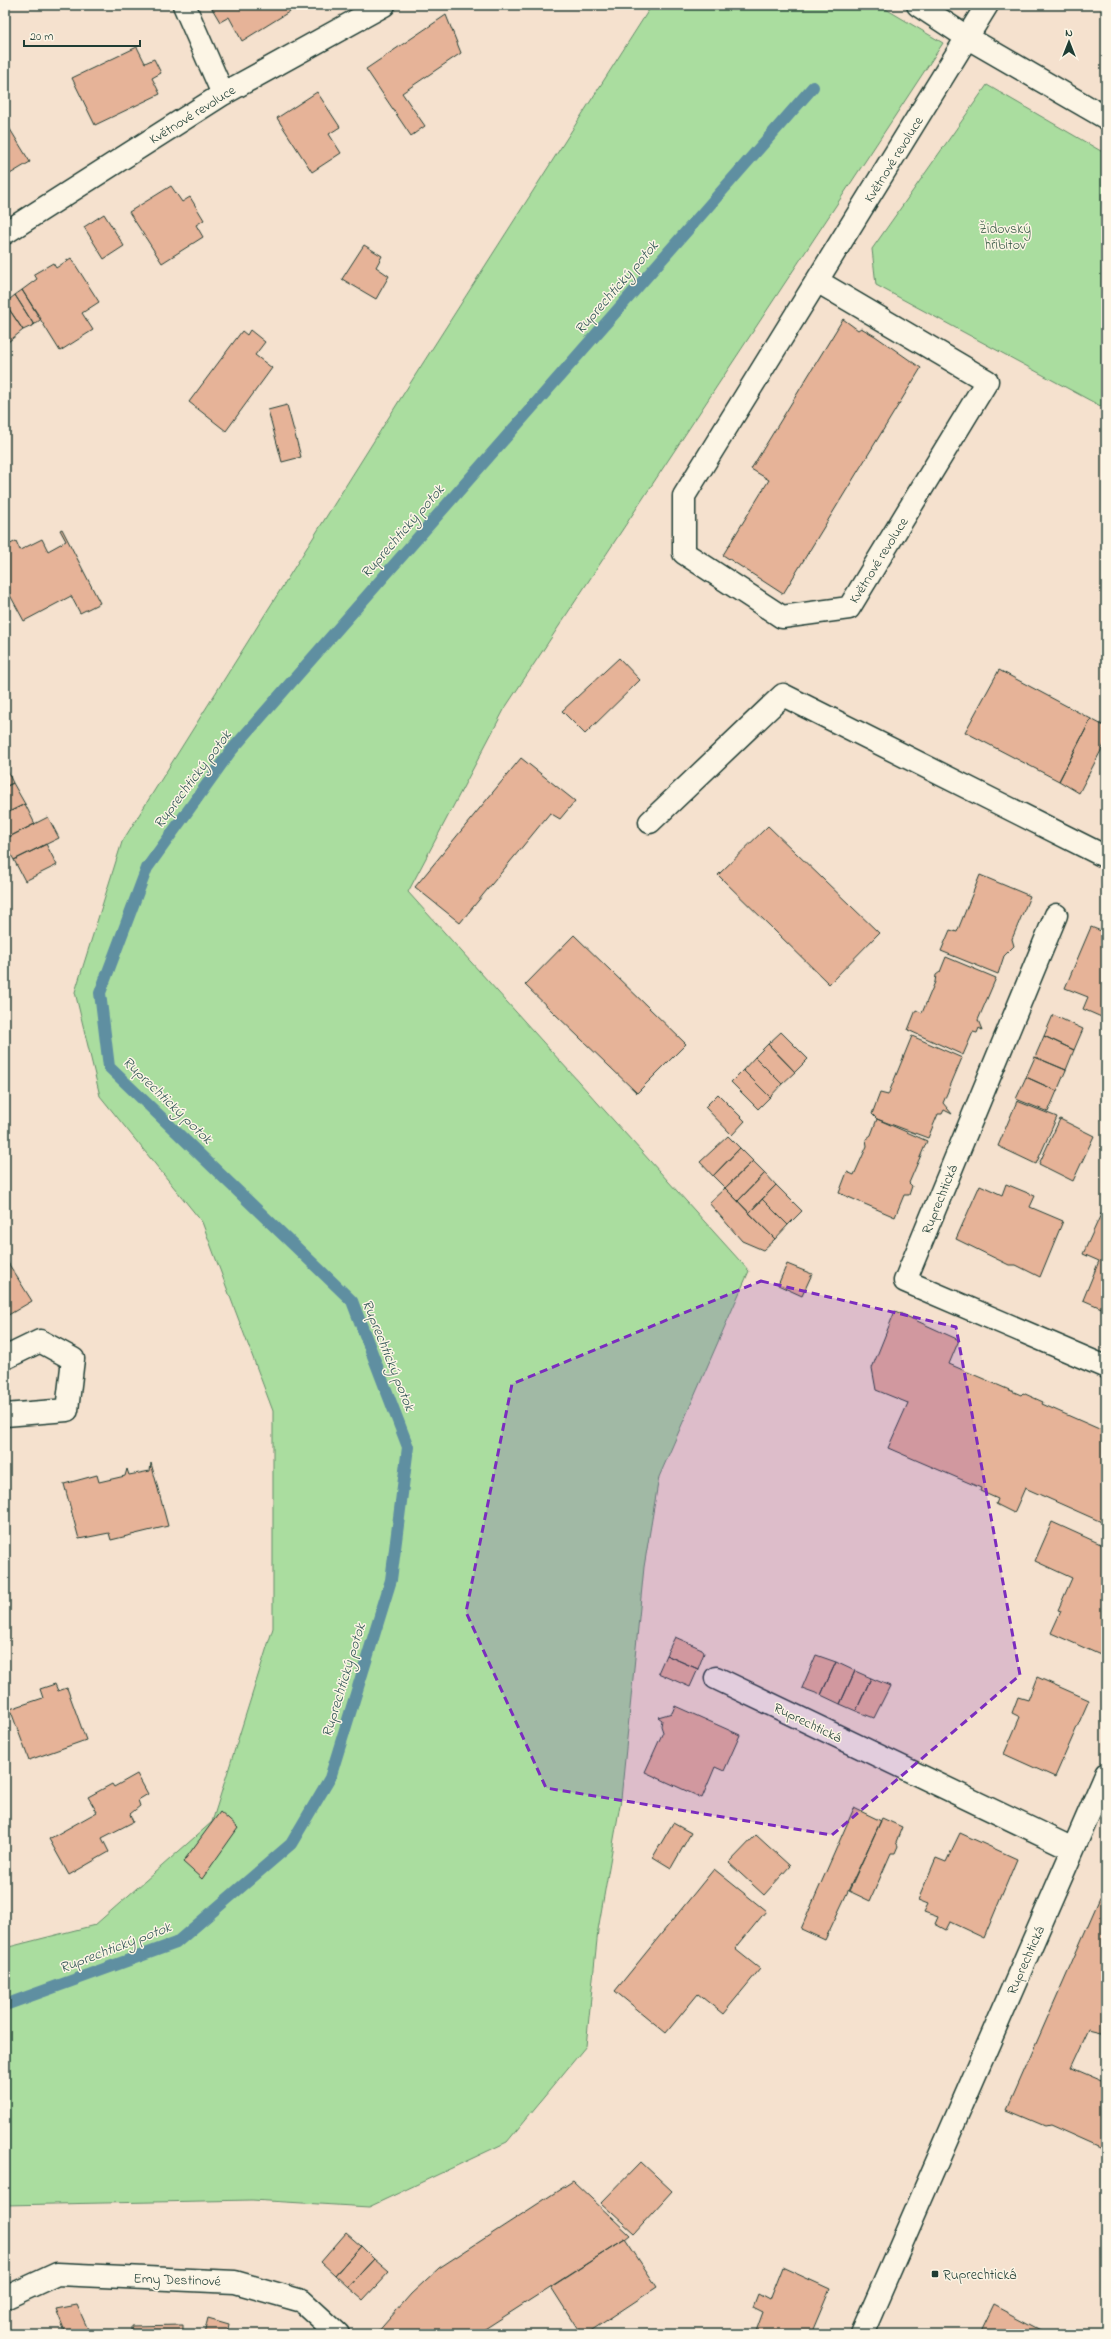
<svg xmlns="http://www.w3.org/2000/svg" width="1111" height="2339" font-family="'Indie Flower',sans-serif">
  <style>
    .green { fill: #aadd9f; stroke: #648d6a }
    .lines { fill: none; stroke-linecap: round; stroke-linejoin: round }
    .stream { stroke: #5f8fa1; stroke-width: 12 }
    .building { fill: #e6b398; stroke: #1f3d34 }
    .lane-casing { stroke: #1f3d34; stroke-width: 25 }
    .street-casing { stroke: #1f3d34; stroke-width: 25 }
    .lane { stroke: #fcf5e5; stroke-width: 22 }
    .street { stroke: #fcf5e5; stroke-width: 22 }
    .marked { fill: #7b2cbf; fill-opacity: 0.2; stroke: #7b2cbf; stroke-width: 3; stroke-dasharray: 8 5; stroke-linejoin: round }
    .poi-dot { fill: #1f3d34; stroke: #fcf5e5; stroke-width: 1.5 }
    .labels { text-anchor: middle; stroke-width: 3; stroke-linejoin: round; paint-order: stroke }
    .street-label { font-size: 14px; fill: #1f3d34; stroke: #fcf5e5 }
    .park-label { font-size: 14px; fill: #3b5d49; stroke: #fcf5e5 }
    .poi-label { font-size: 14px; fill: #1f3d34; stroke: #fcf5e5; text-anchor: start }
    .water-label { font-size: 15px; font-style: italic; fill: #345858; stroke: #fcf5e5 }
  </style>
  <rect width="100%" height="100%" fill="#f5e1ce"/>
  <filter id="ink" filterUnits="userSpaceOnUse"><feTurbulence type="fractalNoise" baseFrequency=".025" numOctaves="2"/><feDisplacementMap in="SourceGraphic" scale="8" xChannelSelector="R" yChannelSelector="G"/><feConvolveMatrix kernelMatrix="1 2 1 2 8 2 1 2 1" color-interpolation-filters="sRGB"/></filter>
  <g filter="url(#ink)">
    <path class="green" d="M 652,5 L 879,5 L 943,43 L 505,708 L 408,892 L 749,1271 L 659,1477 L 644,1567 L 621,1799 L 598,1930 L 586,2046 L 507,2142 L 369,2207 L 252,2200 L 5,2205 L 5,1948 L 95,1925 L 212,1822 L 273,1628 L 273,1411 L 202,1222 L 100,1096 L 75,992 L 122,842 L 416,374 Z
      M 987,85 L 1106,154 L 1106,409 L 876,285 L 872,249 Z"/>
    <g class="lines">
      <path class="stream" d="M 5,2005 L 176,1943 L 291,1844 L 330,1778 L 391,1580 L 408,1447 L 352,1301 L 109,1067 L 100,993 L 147,868 L 230,752 L 813,87"/>
    </g>
    <path class="building" d="M 210,5 L 288,5 L 292,10 L 242,41 L 229,17 L 220,22 Z
      M 446,15 L 461,53 L 402,93 L 425,126 L 411,136 L 366,69 Z
      M 137,47 L 145,63 L 154,59 L 161,73 L 152,78 L 160,94 L 95,125 L 72,78 Z
      M 317,92 L 340,127 L 329,134 L 341,153 L 312,172 L 277,118 Z
      M 5,121 L 30,162 L 5,177 Z
      M 171,186 L 182,202 L 190,197 L 204,220 L 196,225 L 203,237 L 162,263 L 129,212 Z
      M 104,214 L 124,246 L 104,259 L 84,227 Z
      M 364,245 L 382,256 L 376,267 L 389,276 L 376,299 L 342,279 Z
      M 71,258 L 99,302 L 82,313 L 93,330 L 60,351 L 22,290 L 37,279 L 34,274 L 53,263 L 56,268 Z
      M 22,290 L 41,319 L 34,325 L 15,295 Z
      M 15,295 L 34,325 L 23,330 L 5,303 Z
      M 5,303 L 23,330 L 8,342 L 5,337 Z
      M 843,319 L 858,330 L 861,328 L 875,336 L 921,368 L 783,594 L 723,555 L 769,480 L 751,469 Z
      M 250,330 L 265,342 L 255,355 L 272,368 L 226,431 L 189,402 L 242,331 L 247,335 Z
      M 287,405 L 301,457 L 282,462 L 268,410 Z
      M 62,529 L 100,603 L 80,613 L 71,596 L 24,621 L 5,586 L 5,547 L 16,541 L 20,550 L 42,539 L 48,551 L 66,541 L 60,530 Z
      M 619,658 L 640,680 L 585,734 L 562,711 Z
      M 999,670 L 1091,719 L 1059,781 L 965,732 Z
      M 1091,719 L 1106,727 L 1106,741 L 1079,793 L 1059,781 Z
      M 521,758 L 575,801 L 560,819 L 550,813 L 460,923 L 415,887 Z
      M 5,766 L 13,783 L 5,787 Z
      M 13,783 L 25,804 L 5,814 L 5,787 Z
      M 25,804 L 35,824 L 5,839 L 5,814 Z
      M 48,817 L 59,838 L 14,860 L 5,844 L 5,839 Z
      M 768,826 L 879,933 L 829,984 L 718,875 Z
      M 46,844 L 57,865 L 25,881 L 14,860 Z
      M 980,875 L 1030,896 L 1012,939 L 1014,946 L 1004,956 L 998,974 L 941,951 L 950,930 L 957,932 Z
      M 1091,927 L 1106,933 L 1106,1019 L 1083,1009 L 1088,997 L 1065,988 Z
      M 574,935 L 686,1044 L 637,1093 L 525,985 Z
      M 946,957 L 996,978 L 978,1020 L 982,1030 L 979,1028 L 977,1033 L 973,1032 L 963,1055 L 908,1030 L 916,1010 L 922,1013 L 935,982 L 936,975 L 940,972 Z
      M 1053,1015 L 1083,1029 L 1074,1050 L 1044,1036 Z
      M 781,1032 L 808,1059 L 795,1072 L 768,1044 Z
      M 912,1036 L 962,1058 L 943,1103 L 952,1114 L 944,1110 L 942,1114 L 938,1114 L 928,1138 L 877,1119 L 872,1114 L 880,1093 L 888,1095 Z
      M 1044,1036 L 1074,1050 L 1066,1070 L 1035,1057 Z
      M 768,1044 L 795,1072 L 782,1084 L 755,1057 Z
      M 755,1057 L 782,1084 L 770,1097 L 743,1070 Z
      M 1035,1057 L 1066,1070 L 1057,1091 L 1026,1077 Z
      M 743,1070 L 770,1097 L 758,1109 L 731,1082 Z
      M 1026,1077 L 1057,1091 L 1048,1112 L 1016,1099 Z
      M 718,1094 L 745,1121 L 732,1135 L 705,1107 Z
      M 1017,1101 L 1057,1117 L 1036,1164 L 998,1146 Z
      M 877,1119 L 927,1141 L 909,1183 L 912,1186 L 909,1195 L 904,1195 L 895,1217 L 839,1193 L 847,1172 L 854,1175 L 867,1146 L 866,1139 L 871,1135 Z
      M 1060,1119 L 1094,1136 L 1073,1181 L 1039,1164 Z
      M 728,1136 L 740,1148 L 713,1176 L 700,1162 Z
      M 740,1148 L 753,1161 L 725,1188 L 713,1176 Z
      M 753,1161 L 765,1173 L 738,1201 L 725,1188 Z
      M 765,1173 L 776,1185 L 749,1213 L 738,1201 Z
      M 1006,1184 L 1035,1196 L 1030,1207 L 1063,1221 L 1040,1277 L 1016,1265 L 1009,1265 L 956,1239 L 980,1185 L 1002,1195 Z
      M 776,1185 L 802,1211 L 788,1225 L 762,1199 Z
      M 725,1188 L 775,1239 L 763,1250 L 742,1241 L 709,1203 Z
      M 762,1199 L 788,1225 L 775,1239 L 749,1213 Z
      M 1102,1212 L 1106,1214 L 1106,1310 L 1083,1300 L 1099,1261 L 1083,1254 Z
      M 5,1258 L 32,1301 L 5,1317 Z
      M 787,1264 L 812,1274 L 802,1296 L 778,1285 Z
      M 895,1311 L 959,1340 L 949,1364 L 1021,1395 L 1023,1393 L 1043,1402 L 1042,1404 L 1106,1432 L 1106,1524 L 1025,1488 L 1014,1513 L 996,1504 L 998,1499 L 980,1491 L 981,1488 L 888,1448 L 908,1403 L 876,1390 L 872,1368 Z
      M 151,1463 L 168,1526 L 111,1540 L 109,1533 L 79,1539 L 64,1484 L 97,1475 L 99,1482 L 125,1476 L 127,1469 L 129,1475 L 150,1471 Z
      M 1052,1522 L 1105,1546 L 1106,1544 L 1105,1657 L 1051,1633 L 1061,1611 L 1058,1610 L 1072,1578 L 1035,1561 Z
      M 675,1637 L 702,1649 L 704,1653 L 698,1669 L 666,1655 Z
      M 666,1655 L 698,1669 L 690,1687 L 658,1673 Z
      M 816,1655 L 836,1662 L 821,1695 L 802,1688 Z
      M 836,1662 L 855,1671 L 840,1704 L 821,1695 Z
      M 855,1671 L 871,1678 L 856,1711 L 840,1704 Z
      M 1037,1677 L 1089,1700 L 1055,1777 L 1004,1754 L 1020,1717 L 1012,1713 L 1018,1697 L 1028,1700 Z
      M 871,1678 L 890,1686 L 874,1718 L 856,1711 Z
      M 55,1684 L 58,1691 L 67,1688 L 86,1740 L 29,1760 L 10,1709 L 43,1698 L 40,1689 Z
      M 675,1706 L 740,1735 L 724,1771 L 715,1767 L 702,1798 L 645,1772 L 663,1732 L 661,1726 L 662,1720 L 658,1717 L 672,1713 Z
      M 137,1774 L 148,1794 L 138,1800 L 140,1806 L 130,1814 L 133,1822 L 102,1838 L 109,1852 L 69,1875 L 49,1839 L 97,1812 L 88,1797 L 112,1784 L 114,1787 Z
      M 854,1808 L 881,1821 L 825,1940 L 801,1929 Z
      M 220,1812 L 238,1828 L 202,1879 L 183,1862 Z
      M 882,1818 L 902,1827 L 896,1842 L 898,1846 L 895,1853 L 891,1853 L 870,1901 L 849,1891 Z
      M 673,1823 L 691,1833 L 671,1868 L 653,1857 Z
      M 960,1833 L 1017,1859 L 984,1938 L 950,1922 L 946,1930 L 935,1924 L 938,1917 L 924,1912 L 928,1904 L 918,1900 L 936,1858 L 946,1862 Z
      M 756,1835 L 790,1866 L 764,1895 L 729,1863 Z
      M 714,1869 L 766,1911 L 735,1949 L 760,1969 L 723,2014 L 698,1994 L 666,2033 L 615,1991 Z
      M 1106,1884 L 1106,2033 L 1089,2029 L 1071,2068 L 1106,2083 L 1106,2150 L 1050,2125 L 1045,2126 L 1007,2110 Z
      M 641,2162 L 672,2191 L 634,2233 L 601,2203 Z
      M 573,2181 L 630,2235 L 625,2239 L 477,2334 L 376,2334 L 411,2294 L 439,2268 Z
      M 346,2233 L 361,2246 L 335,2275 L 321,2262 Z
      M 625,2239 L 657,2287 L 586,2334 L 581,2334 L 551,2287 Z
      M 361,2246 L 374,2259 L 348,2287 L 335,2275 Z
      M 374,2259 L 389,2272 L 363,2300 L 348,2287 Z
      M 782,2267 L 830,2289 L 811,2334 L 755,2334 L 763,2312 L 753,2307 L 758,2294 L 769,2300 Z
      M 77,2305 L 90,2334 L 66,2334 L 56,2309 Z
      M 993,2305 L 1048,2334 L 979,2334 Z
      M 208,2318 L 229,2324 L 227,2334 L 204,2334 Z
      M 183,2325 L 183,2334 L 131,2334 L 131,2326 Z"/>
    <g class="lines">
      <g class="lane-casing">
        <path id="lane" d="M 650,822 L 783,695 L 1106,857"/>
      </g>
      <g class="street-casing">
        <path id="street" d="M 184,5 L 223,94
          M 918,5 L 968,38 L 1106,118
          M 5,233 L 223,94 L 384,5
          M 817,281 L 987,381 L 849,608 L 782,617 L 684,553 L 684,496 L 987,5
          M 1056,915 L 905,1281 L 1106,1367
          M 5,1358 L 40,1341 L 73,1359 L 67,1410 L 5,1415
          M 716,1678 L 1073,1849
          M 5,2298 L 57,2274 L 235,2282 L 302,2301 L 338,2334
          M 862,2334 L 1106,1774"/>
      </g>
      <use href="#lane" class="lane"/>
      <use href="#street" class="street"/>
    </g>
  </g>
  <path class="marked" d="M 761,1281 L 956,1327 L 1020,1675 L 832,1835 L 546,1788 L 466,1612 L 512,1384 Z"/>
  <rect class="poi-dot" x="931" y="2270" width="8" height="8" rx="2"/>
  <g class="labels">
    <g class="street-label">
      <text transform="translate(192 114) rotate(-32)" y="5">Květnové revoluce</text>
      <text transform="translate(893 159) rotate(-58)" y="5">Květnové revoluce</text>
      <text transform="translate(878 560) rotate(-58)" y="5">Květnové revoluce</text>
      <text transform="translate(939 1199) rotate(-68)" y="5">Ruprechtická</text>
      <text transform="translate(808 1722) rotate(26)" y="5">Ruprechtická</text>
      <text transform="translate(1025 1960) rotate(-66)" y="5">Ruprechtická</text>
      <text transform="translate(177 2279) rotate(2)" y="5">Emy Destinové</text>
    </g>
    <g class="park-label">
      <text x="1005" y="233">Židovský<tspan x="1005" dy="16">hřibitov</tspan></text>
    </g>
    <g class="poi-label">
      <text x="943" y="2279">Ruprechtická</text>
    </g>
    <g class="water-label">
      <text transform="translate(616 287) rotate(-49)" y="5">Ruprechtický potok</text>
      <text transform="translate(402 531) rotate(-49)" y="5">Ruprechtický potok</text>
      <text transform="translate(192 779) rotate(-53)" y="5">Ruprechtický potok</text>
      <text transform="translate(168 1100) rotate(44)" y="5">Ruprechtický potok</text>
      <text transform="translate(389 1355) rotate(68)" y="5">Ruprechtický potok</text>
      <text transform="translate(343 1680) rotate(-73)" y="5">Ruprechtický potok</text>
      <text transform="translate(115 1947) rotate(-21)" y="5">Ruprechtický potok</text>
    </g>
  </g>
  <rect width="1111" height="2339" fill="none" stroke="#fcf5e5" stroke-width="20"/>
  <rect x="10" y="10" width="1091" height="2319" fill="none" stroke="#1f3d34" stroke-width="1.5" filter="url(#ink)"/>
  <g transform="translate(1069 42)" stroke="#fcf5e5" stroke-width="3" paint-order="stroke">
  <path d="M0-3L7 15L0 10L-7 15Z" fill="#1f3d34"/>
  <text y="-6" font-size="11" font-weight="bold" text-anchor="middle" fill="#1f3d34">N</text>
  </g>
  <path d="M24 40v6h116v-6" fill="none" stroke="#1f3d34" stroke-width="2"/>
  <text x="30" y="40" font-size="12" fill="#1f3d34" stroke="#fcf5e5" stroke-width="3" paint-order="stroke">20 m</text>
</svg>
